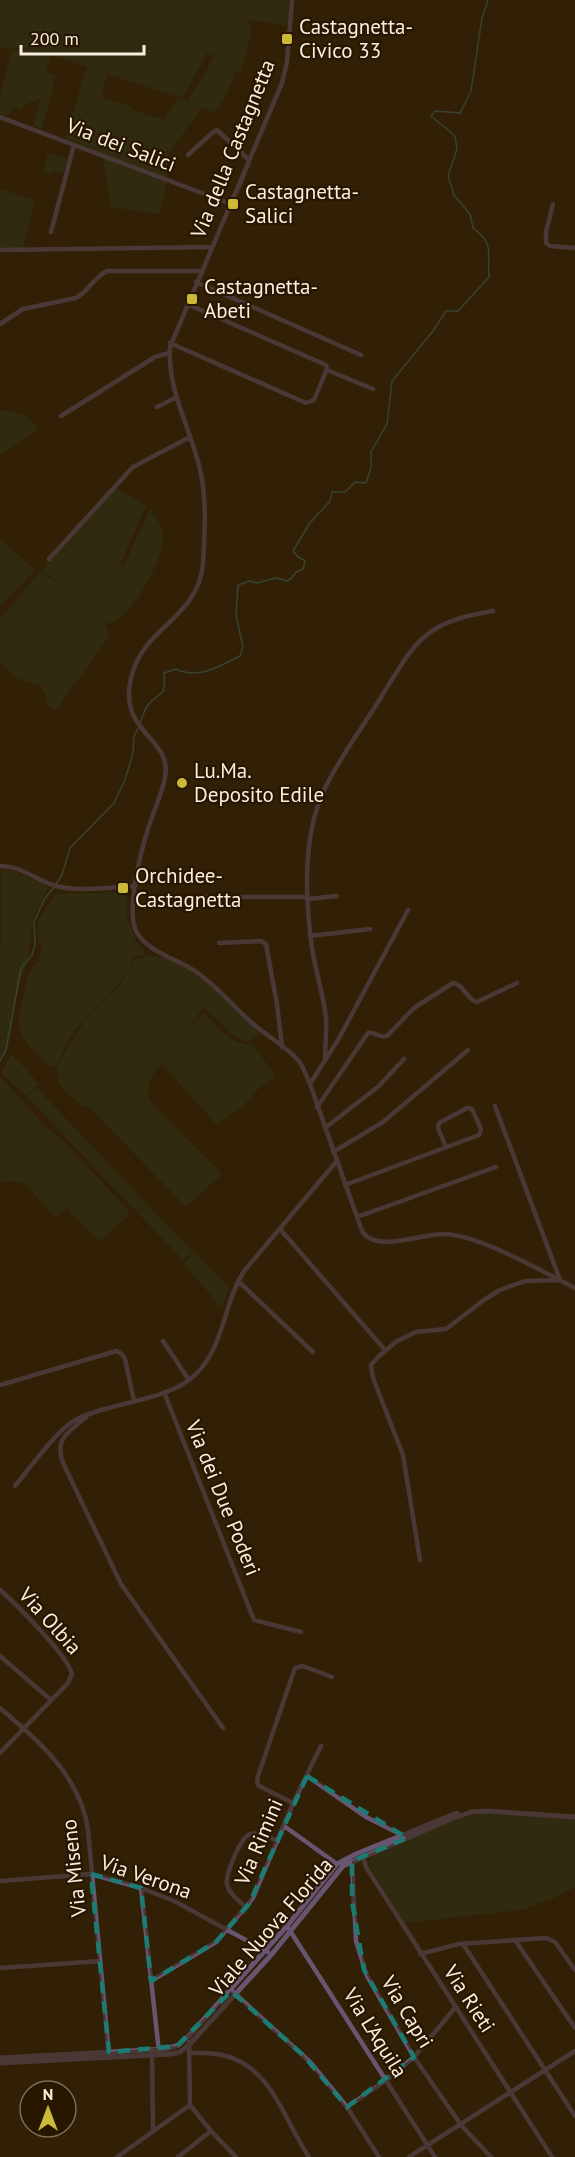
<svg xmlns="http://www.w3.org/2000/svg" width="575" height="2157" font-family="'PT Sans',sans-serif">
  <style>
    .green { fill: #2f361d; fill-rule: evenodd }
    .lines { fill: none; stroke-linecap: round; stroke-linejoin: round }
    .stream { stroke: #3f6b6b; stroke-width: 1.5 }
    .minor { stroke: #685571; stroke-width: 4.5 }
    .tertiary { stroke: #685571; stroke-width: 5 }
    .marked { fill: none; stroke: #1b7c74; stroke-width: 4.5; stroke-dasharray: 12 8; stroke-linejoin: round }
    .poi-dot { fill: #cdb938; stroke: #271600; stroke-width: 2 }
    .labels { text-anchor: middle; stroke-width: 4.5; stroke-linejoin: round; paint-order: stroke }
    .poi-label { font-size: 21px; fill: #faeedf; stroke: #271600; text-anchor: start }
    .street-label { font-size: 21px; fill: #faeedf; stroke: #271600 }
  </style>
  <rect width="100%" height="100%" fill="#312006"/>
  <path class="green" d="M 0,0 L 289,0 L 287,26 L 239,18 L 248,20 L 252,31 L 241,72 L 236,71 L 224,100 L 213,113 L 202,107 L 168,155 L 167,183 L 159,214 L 111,207 L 102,153 L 65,138 L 87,67 L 51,55 L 46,72 L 56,76 L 42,129 L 33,126 L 41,98 L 24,105 L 21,109 L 15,107 L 7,116 L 0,114 L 0,95 L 12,50 L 34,49 L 26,48 L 0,48 ZM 228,22 L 212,61 L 188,101 L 177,98 L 164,120 L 132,110 L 130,106 L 101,97 L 107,74 L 171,95 L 179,97 L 184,95 L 207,53 L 213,57 Z
    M 48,153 L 68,159 L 63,174 L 52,171 L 51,175 L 43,173 Z
    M 0,189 L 35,200 L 23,249 L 0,249 Z
    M 0,410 C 13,411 35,416 37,431 L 0,455 Z
    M 116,488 L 146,506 L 120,564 L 124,566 L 150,509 C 156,518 164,527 163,539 C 163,560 130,621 109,624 C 84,610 67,582 40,572 Z
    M 0,539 L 35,570 L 0,607 Z
    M 40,574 C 53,576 96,613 105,624 C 108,629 109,632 108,638 L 56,710 L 49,707 L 44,691 L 40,686 L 16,678 L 0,662 L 0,619 L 35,577 Z
    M 1,869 L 14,871 L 47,886 L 48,888 L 33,919 L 27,964 L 20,981 L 13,1012 L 11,1035 L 5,1054 L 0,1061 Z
    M 126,892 L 127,918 L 136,941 L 147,955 L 133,957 C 126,985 92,1008 75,1031 C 66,1042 62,1056 54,1068 C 46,1065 42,1059 36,1053 C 7,1024 23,1009 28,974 L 33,966 L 39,962 L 42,945 L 37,935 L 39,919 L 55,894 Z
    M 147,956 C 153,957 160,956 165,958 C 197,966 236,1011 261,1033 L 260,1035 L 256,1036 L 248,1042 L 235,1037 L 205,1008 L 199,1013 L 195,1021 L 188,1020 L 193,1023 L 198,1020 L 204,1012 C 216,1027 233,1047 253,1044 L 275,1076 L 260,1087 L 245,1104 L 217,1125 L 162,1064 C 152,1073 145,1087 149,1100 L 222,1174 L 186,1207 L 88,1106 L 89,1104 L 84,1107 L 64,1090 L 59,1083 L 57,1070 L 59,1062 L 85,1020 L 121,984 L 134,960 Z
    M 12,1054 L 39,1084 L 26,1096 L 1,1072 Z
    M 0,1076 L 46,1127 L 63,1141 L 127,1209 L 129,1212 L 127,1217 L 99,1241 L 67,1209 L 55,1217 L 24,1183 L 5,1181 L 0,1184 Z
    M 37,1088 L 147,1204 L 137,1212 L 27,1097 Z
    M 147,1204 L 193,1251 L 183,1260 L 138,1213 Z
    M 195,1252 L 229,1288 L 222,1308 L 183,1263 Z
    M 482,1813 L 575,1819 L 575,1887 L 556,1897 L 528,1907 L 528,1909 L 405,1923 L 369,1866 L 371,1856 L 462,1817 Z"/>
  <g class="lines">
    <path class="stream" d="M 249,168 L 250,166
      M 238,192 L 246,173
      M 230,211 L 235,200
      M 140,724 C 142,718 144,710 148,705 C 161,690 166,698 164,673 L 176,669 C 198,680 220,666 240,656 L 243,647 L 236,615 L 238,585 L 250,581 L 257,583 L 276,578 L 287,581 L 292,578 L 296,572 L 303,569 L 305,561 L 297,556 L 293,551 L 309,524 L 330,501 L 332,492 L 345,492 L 355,482 L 366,483 L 371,468 L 371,452 L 387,424 L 392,381 L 433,331 L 446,311 L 458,311 L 489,277 C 487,253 495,244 473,228 L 470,214 L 454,195 L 448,176 L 457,149 L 455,136 L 431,116 L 435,111 L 460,113 L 471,91 L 482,18 L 488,0
      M 56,884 L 62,875 L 70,848 L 114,803 L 125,780 L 133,753 L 134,736 L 138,728
      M 0,1061 L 6,1050 L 21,968 L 32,955 L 35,944 L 34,922 L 44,900 L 53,888"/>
    <path class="minor" d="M 292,0 L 287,62 L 282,83 L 170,347 C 167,388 189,426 199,465 C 207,496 205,532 203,564 C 198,617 147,626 133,671 C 113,734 173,735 165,777 C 162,795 153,812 148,829 C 141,851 126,910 136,931 C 147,952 177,959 195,971 C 217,986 233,1006 252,1023 C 267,1036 285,1046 298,1060 C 304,1067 306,1076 310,1084 L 362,1231 C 376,1254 422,1233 444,1234 C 480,1235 541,1271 575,1288
      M 0,117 L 231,204
      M 188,155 L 212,133 L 217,130 L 249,160
      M 553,204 L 546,232 L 546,243 L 550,246 L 575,248
      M 51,232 L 74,145
      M 0,250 L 211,247
      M 196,282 L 361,355
      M 0,324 L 23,309 L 76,298 C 89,291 94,277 107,271 L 201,271
      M 170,343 L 306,403 L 314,400 L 327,369 L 326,365 L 187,304
      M 327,370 L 373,389
      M 157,407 L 177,397
      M 61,416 L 155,357 L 169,353
      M 49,559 L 133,467 L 190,437
      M 0,866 C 20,865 37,881 56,886 C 79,892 112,887 135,886
      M 200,897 L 308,897
      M 308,899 L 337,896
      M 310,936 L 370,929
      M 219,943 L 261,941 L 266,944 L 277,1004 L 282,1047
      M 325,1059 C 325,1045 327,1031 326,1018 C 323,992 314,967 311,941 C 305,892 303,834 325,788 C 340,757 362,728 380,699 C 415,642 423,622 493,611
      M 310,1084 L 338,1040 L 408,910
      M 317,1107 L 368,1033 C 376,1031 379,1039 387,1036 L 414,1008 L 453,983 C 464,984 466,999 477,1002 L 517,983
      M 325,1128 L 379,1086 L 404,1059
      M 333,1152 L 383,1122 L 468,1050
      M 345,1185 L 479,1135 L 481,1129 L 472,1109 L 467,1108 L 439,1123 L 438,1128 L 446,1147
      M 357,1217 L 496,1167
      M 280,1229 L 385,1350
      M 238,1281 L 313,1352
      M 163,1341 L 189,1380
      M 0,1385 L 116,1351 L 122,1354 L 125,1359 L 134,1401
      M 164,1392 L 254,1620 L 301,1632
      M 86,1417 C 69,1432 54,1438 63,1463 L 121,1584 L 223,1728
      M 15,1486 C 30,1468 58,1428 77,1419 C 113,1401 168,1402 196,1374 C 225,1345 223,1304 244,1271 L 336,1162
      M 420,1560 L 403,1455 L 373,1378 L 371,1365 L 379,1356 L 397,1341 L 416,1332 L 446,1329 L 484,1300 L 500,1290 L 525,1281 L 560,1280 L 495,1106
      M 0,1590 C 16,1604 68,1656 72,1674 L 68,1683 L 0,1753
      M 0,1656 L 51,1700
      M 0,1708 C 38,1740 81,1777 88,1830 L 109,2056
      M 307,1776 L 366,1817 L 404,1836
      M 293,1803 L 259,1786 L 257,1782 L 258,1776 L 295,1668 L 303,1666 L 332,1677
      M 284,1826 L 337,1864
      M 363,1857 L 366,1867 L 552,2157
      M 352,1862 L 356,1941 L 367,1976 L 414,2057 L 461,2125 L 491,2157
      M 0,1881 L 91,1874 L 141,1888 L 174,1901 L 268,1952
      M 141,1888 L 159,2052
      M 246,1907 C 239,1901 230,1895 227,1885 C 225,1875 240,1838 250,1834 C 259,1832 270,1838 278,1841
      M 287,1926 L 435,2157
      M 515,1940 L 575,2028
      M 463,1944 L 575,2116
      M 420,1954 L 459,1944 L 546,1938 L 555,1942 L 575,1970
      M 0,1968 L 100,1961
      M 151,1981 L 216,1942 L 253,1898 L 293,1803 L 321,1746
      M 231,1990 L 311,2063 L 347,2107 L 379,2157
      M 189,2042 L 190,2105 L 211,2131 L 236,2157
      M 152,2053 L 153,2131
      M 190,2053 C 202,2053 215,2052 226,2056 C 272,2068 285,2122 309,2157
      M 347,2107 L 385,2081 L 414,2057 L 455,2008
      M 117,2157 L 190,2105
      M 178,2157 L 211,2131
      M 409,2157 L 575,2051"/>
    <path class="tertiary" d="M 0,2058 L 166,2049 L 179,2045 L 189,2036 L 287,1926 L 337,1864 L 356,1854 L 457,1813
      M 0,2063 L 171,2054 L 180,2052 L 189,2045 L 272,1954 L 343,1866 L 451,1819 L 471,1812 L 486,1811 L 575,1817"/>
  </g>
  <path d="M0 0H575V2157H0ZM 307,1776 L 407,1838 L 352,1861 L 352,1901 L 364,1970 L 414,2057 L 347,2107 L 303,2055 L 231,1991 L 177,2046 L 109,2052 L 91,1874 L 141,1888 L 151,1981 L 216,1942 L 249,1904 Z" fill="#312006" fill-opacity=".55" fill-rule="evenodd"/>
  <path class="marked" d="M 307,1776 L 407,1838 L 352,1861 L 352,1901 L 364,1970 L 414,2057 L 347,2107 L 303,2055 L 231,1991 L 177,2046 L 109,2052 L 91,1874 L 141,1888 L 151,1981 L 216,1942 L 249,1904 Z"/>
  <g class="poi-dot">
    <rect x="281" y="33" width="12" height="12" rx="3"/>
    <rect x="227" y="198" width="12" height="12" rx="3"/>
    <rect x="186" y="293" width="12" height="12" rx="3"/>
    <circle cx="182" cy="783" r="6"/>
    <rect x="117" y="882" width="12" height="12" rx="3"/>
  </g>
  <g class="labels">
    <g class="poi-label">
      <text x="299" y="34">Castagnetta-<tspan x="299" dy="24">Civico 33</tspan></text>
      <text x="245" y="199">Castagnetta-<tspan x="245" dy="24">Salici</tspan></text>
      <text x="204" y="294">Castagnetta-<tspan x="204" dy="24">Abeti</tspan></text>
      <text x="194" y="778">Lu.Ma.<tspan x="194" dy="24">Deposito Edile</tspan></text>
      <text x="135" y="883">Orchidee-<tspan x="135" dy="24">Castagnetta</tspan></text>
    </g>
    <g class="street-label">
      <text transform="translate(121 145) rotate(21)" y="7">Via dei Salici</text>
      <text transform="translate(233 149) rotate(-68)" y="7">Via della Castagnetta</text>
      <text transform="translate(223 1498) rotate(68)" y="7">Via dei Due Poderi</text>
      <text transform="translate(50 1621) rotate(48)" y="7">Via Olbia</text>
      <text transform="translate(259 1842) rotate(-67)" y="7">Via Rimini</text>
      <text transform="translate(74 1868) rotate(-96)" y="7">Via Miseno</text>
      <text transform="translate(146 1877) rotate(19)" y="7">Via Verona</text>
      <text transform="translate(271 1927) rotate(-49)" y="7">Viale Nuova Florida</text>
      <text transform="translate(469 1999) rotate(57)" y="7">Via Rieti</text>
      <text transform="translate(407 2012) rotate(59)" y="7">Via Capri</text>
      <text transform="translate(375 2033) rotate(58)" y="7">Via L'Aquila</text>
    </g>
  </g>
  <g transform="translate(48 2109)"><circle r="28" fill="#271600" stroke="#7b6c59" stroke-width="1.5"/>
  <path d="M0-4.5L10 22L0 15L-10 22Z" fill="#cdb938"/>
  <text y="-9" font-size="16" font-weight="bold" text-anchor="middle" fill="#faeedf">N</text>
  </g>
  <path d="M21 45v9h123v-9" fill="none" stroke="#faeedf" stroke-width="3"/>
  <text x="30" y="45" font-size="18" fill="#faeedf" stroke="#271600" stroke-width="4.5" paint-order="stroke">200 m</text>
</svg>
